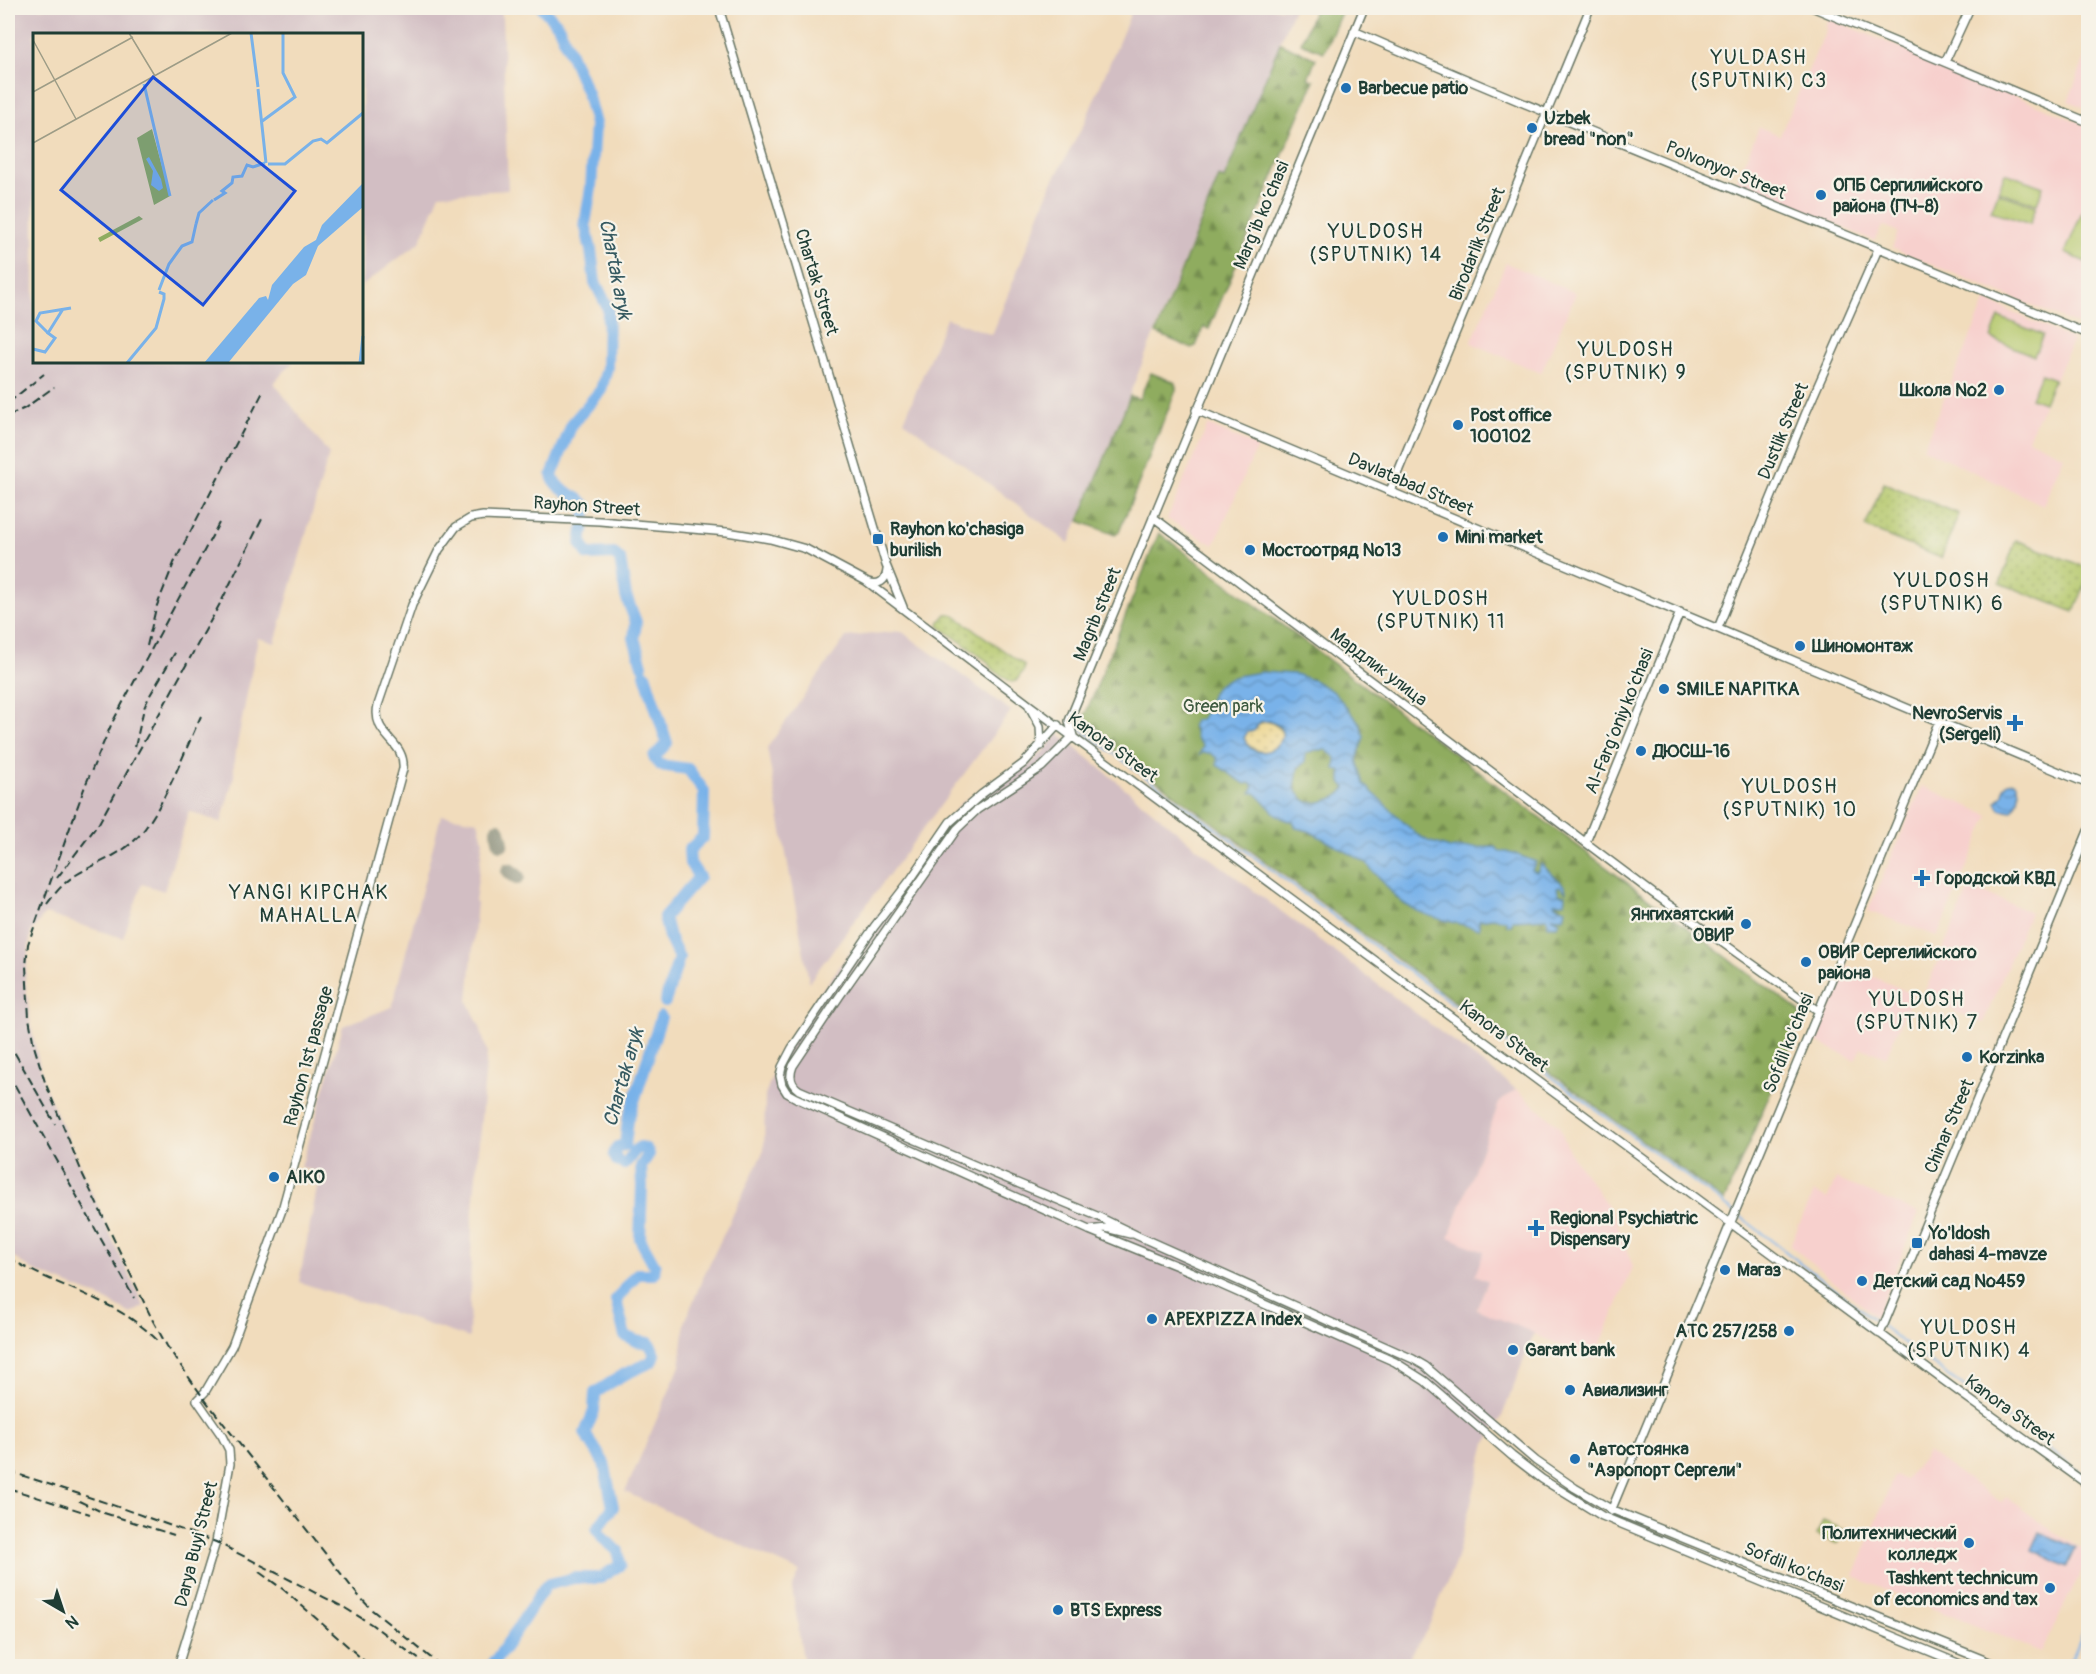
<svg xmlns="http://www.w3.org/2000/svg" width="2096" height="1674" font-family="Pangolin,sans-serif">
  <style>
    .built { fill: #f7d0cd }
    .industrial { fill: #d2bec3 }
    .grass { fill: url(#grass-dots); stroke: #6a8250; stroke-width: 1.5 }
    .forest { fill: url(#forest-firs); stroke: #57744a; stroke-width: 1.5 }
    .sand { fill: url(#sand-dots); stroke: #868c69; stroke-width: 1.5 }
    .garden { fill: #b4c76b; stroke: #6a8250; stroke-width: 1.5 }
    .water { fill: url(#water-waves); stroke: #4c788e; stroke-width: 1.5; fill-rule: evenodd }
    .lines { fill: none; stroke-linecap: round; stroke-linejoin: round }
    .stream { stroke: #79b2e9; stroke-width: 2 }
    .river { stroke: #79b2e9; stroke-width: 12 }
    .taxiway { stroke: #888c78; stroke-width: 16 }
    .tertiary-casing { stroke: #687564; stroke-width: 10 }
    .tertiary { stroke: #fff; stroke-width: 7 }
    .rail { stroke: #1f3d34; stroke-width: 2; stroke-dasharray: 9 4.5; stroke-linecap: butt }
    .poi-dot { fill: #1f6fb2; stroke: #f7f3e8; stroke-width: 2 }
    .labels { text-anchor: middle; stroke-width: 4.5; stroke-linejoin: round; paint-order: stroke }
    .poi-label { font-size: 18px; font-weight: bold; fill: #1f3d34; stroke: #f7f3e8; text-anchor: start }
    .street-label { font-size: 18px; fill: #1f3d34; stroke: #f7f3e8 }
    .park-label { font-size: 18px; fill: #3d593f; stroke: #f7f3e8 }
    .neighbourhood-label { font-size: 20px; letter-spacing: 1.5px; fill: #1f3d34; stroke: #f7f3e8 }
    .water-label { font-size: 20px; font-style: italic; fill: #365a61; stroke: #f7f3e8 }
    .inset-river { fill: none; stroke: #79b2e9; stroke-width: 3 }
    .inset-road { fill: none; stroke: #9d9c86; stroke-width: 1.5 }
    .view { fill: #1d4ed8; fill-opacity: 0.15; stroke: #1d4ed8; stroke-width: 3 }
    .inset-edge { fill: none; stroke: #1f3d34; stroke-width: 3 }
  </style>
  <defs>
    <pattern id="grass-dots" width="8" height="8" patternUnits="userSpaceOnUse" patternTransform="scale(1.5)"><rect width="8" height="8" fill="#b4c76b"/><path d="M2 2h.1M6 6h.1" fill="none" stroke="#92a359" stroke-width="1.8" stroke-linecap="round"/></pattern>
    <pattern id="forest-firs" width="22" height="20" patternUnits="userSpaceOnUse" patternTransform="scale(1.5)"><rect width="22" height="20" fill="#8fac5f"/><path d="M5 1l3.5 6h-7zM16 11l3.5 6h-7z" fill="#748d4f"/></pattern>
    <pattern id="sand-dots" width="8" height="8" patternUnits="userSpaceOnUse" patternTransform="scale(1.5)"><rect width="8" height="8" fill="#eeda9e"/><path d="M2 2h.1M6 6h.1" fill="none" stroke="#ccbc89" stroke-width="1.8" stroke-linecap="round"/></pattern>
    <pattern id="water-waves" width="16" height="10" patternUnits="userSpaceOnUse" patternTransform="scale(1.5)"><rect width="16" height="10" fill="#79b2e9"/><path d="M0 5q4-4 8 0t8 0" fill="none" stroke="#6392be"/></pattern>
  </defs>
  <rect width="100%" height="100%" fill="#f7f3e8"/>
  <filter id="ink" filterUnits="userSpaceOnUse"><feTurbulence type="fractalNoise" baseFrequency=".0167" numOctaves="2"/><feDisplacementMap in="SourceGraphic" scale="12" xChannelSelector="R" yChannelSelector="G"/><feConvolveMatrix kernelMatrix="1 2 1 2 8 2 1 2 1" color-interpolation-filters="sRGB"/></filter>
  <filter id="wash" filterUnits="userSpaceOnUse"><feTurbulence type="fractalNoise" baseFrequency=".008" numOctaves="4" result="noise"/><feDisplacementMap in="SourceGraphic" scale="24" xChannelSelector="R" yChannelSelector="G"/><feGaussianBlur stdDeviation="1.35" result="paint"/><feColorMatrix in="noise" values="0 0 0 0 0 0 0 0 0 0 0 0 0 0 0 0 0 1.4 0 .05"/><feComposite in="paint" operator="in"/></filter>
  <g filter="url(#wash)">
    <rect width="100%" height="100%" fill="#f1dcbc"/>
    <path class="built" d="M 1829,18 L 2088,126 L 2088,329 L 1892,248 L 1898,232 L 1887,227 L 1882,226 L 1875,241 L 1736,183 L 1759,127 L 1780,135 L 1827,28 L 1825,27 Z
      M 2088,50 L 2088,109 L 2068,101 Z
      M 1506,263 L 1576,293 L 1541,373 L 1471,343 Z
      M 1986,300 L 2073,340 L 2028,439 L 2064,456 L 2043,505 L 1923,448 Z
      M 1208,425 L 1257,447 L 1214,545 L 1167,519 Z
      M 1922,786 L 1989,815 L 1937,936 L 1868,911 Z
      M 1970,887 L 2030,912 L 1983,1023 L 1922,998 Z
      M 1846,965 L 1913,994 L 1886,1057 L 1861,1048 L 1855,1060 L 1814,1041 Z
      M 1516,1089 L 1559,1126 L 1569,1151 L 1614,1215 L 1633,1267 L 1594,1360 L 1476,1309 L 1488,1281 L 1475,1275 L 1449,1237 L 1499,1103 Z
      M 1836,1179 L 1919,1213 L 1876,1317 L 1790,1245 L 1814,1192 L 1827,1199 Z
      M 1928,1452 L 2001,1502 L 2006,1497 L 2054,1532 L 2088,1553 L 2088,1558 L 2041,1652 L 1854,1577 L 1894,1476 L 1905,1480 Z"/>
    <path class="industrial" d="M 8,8 L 500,8 L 502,15 L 508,190 L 440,194 L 420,242 L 362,286 L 362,34 L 34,34 L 34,362 L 293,362 L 274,383 L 329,454 L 275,643 L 258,638 L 234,760 L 234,776 L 221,823 L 189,811 L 164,891 L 142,884 L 123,938 L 45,914 L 31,932 L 25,978 L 31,1027 L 44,1085 L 115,1245 L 144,1306 L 131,1314 L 106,1300 L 32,1270 L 8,1253 Z
      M 1133,8 L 1294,8 L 1223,179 L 1218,177 L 1069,543 L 904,421 L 946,318 L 992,335 L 1052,183 L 1084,124 Z
      M 901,631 L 1011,711 L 809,982 L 767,748 L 846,637 Z
      M 1058,733 L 1196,847 L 1516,1089 L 1499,1103 L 1449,1237 L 1484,1252 L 1475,1275 L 1488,1281 L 1476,1309 L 1534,1333 L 1501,1419 L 1486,1443 L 1456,1561 L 1428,1628 L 1410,1657 L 1408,1666 L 804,1666 L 792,1588 L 800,1572 L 625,1492 L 680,1366 L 685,1322 L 703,1277 L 764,1150 L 765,1095 L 778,1060 L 812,1004 L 960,804 L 993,781 L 1023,770 L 1045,750 Z
      M 441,815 L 478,821 L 483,840 L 475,902 L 477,903 L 468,1001 L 480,1027 L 487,1052 L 472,1220 L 469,1338 L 299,1282 L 320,1173 L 301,1167 L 343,1026 L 392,1007 Z"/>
    <path class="grass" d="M 1884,483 L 1959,514 L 1941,558 L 1865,527 Z
      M 2016,540 L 2088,568 L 2088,577 L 2074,612 L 2000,583 Z
      M 946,614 L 952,614 L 1024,665 L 1024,670 L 1016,681 L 1011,682 L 991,668 L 988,662 L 939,626 L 940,621 Z"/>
    <path class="forest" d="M 1309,8 L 1343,8 L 1324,52 L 1301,43 L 1314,10 Z
      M 1280,43 L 1316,59 L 1308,78 L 1314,81 L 1209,329 L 1204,327 L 1196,346 L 1191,348 L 1156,333 L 1219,177 L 1224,179 Z
      M 1151,373 L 1176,383 L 1176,390 L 1119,532 L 1115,535 L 1079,521 L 1130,396 L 1139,399 Z
      M 1159,533 L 1800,1012 L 1801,1021 L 1724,1201 L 1081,725 Z"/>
    <path class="sand" d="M 1264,721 C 1274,722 1289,732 1280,744 C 1270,757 1248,752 1244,738 L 1248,731 L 1257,728 L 1257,725 Z"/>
    <path class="garden" d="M 2005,173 L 2043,187 L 2037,204 L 1998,191 Z
      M 1998,193 L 2036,206 L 2030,224 L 1991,211 Z
      M 2087,200 L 2088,201 L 2088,263 L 2065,253 Z
      M 1999,317 L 2043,335 L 2034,356 L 1991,338 Z
      M 2041,374 L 2054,379 L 2044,403 L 2031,398 Z
      M 1823,1521 L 1844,1530 L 1838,1544 L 1817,1535 Z"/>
    <path class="water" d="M 1262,672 L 1295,674 L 1315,681 L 1334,692 L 1360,723 L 1364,737 L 1357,760 L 1364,784 L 1416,834 L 1428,841 L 1450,848 L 1496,847 L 1500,852 L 1510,852 L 1536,862 L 1532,870 L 1537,872 L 1541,864 L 1565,886 L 1566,892 L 1560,886 L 1557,888 L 1559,894 L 1566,895 L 1565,903 L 1555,903 L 1556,906 L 1566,909 L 1564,918 L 1552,917 L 1560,921 L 1557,926 L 1548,926 L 1547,918 L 1512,920 L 1511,925 L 1507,925 L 1506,920 L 1492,918 L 1479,920 L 1479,929 C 1451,921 1416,917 1395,896 C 1390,891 1387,886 1382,881 C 1377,874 1371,871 1367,863 L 1309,831 L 1296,828 L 1293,821 C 1276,821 1267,802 1255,793 L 1251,793 L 1254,786 L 1250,783 L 1245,784 L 1217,765 L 1217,758 L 1210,753 L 1202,753 L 1199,756 L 1203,746 L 1196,738 L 1195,732 L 1192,725 L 1194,721 L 1201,719 C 1207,711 1208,702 1212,693 C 1221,675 1245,675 1262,672 ZM 1269,721 C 1306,733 1256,773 1244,738 L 1248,731 L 1254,731 L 1260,722 ZM 1316,750 L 1326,750 L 1336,758 L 1335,769 L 1341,772 L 1341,782 L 1346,788 C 1339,797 1334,798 1324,801 C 1308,806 1304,801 1295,789 L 1298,768 L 1305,762 L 1306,753 Z
      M 2015,781 C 2022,789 2019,804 2011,811 L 2000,809 L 1996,802 L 2003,795 L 2004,787 L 2008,782 Z
      M 2040,1532 L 2076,1548 L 2067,1567 L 2032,1550 Z"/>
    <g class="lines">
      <path class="stream" d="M 1078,727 L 1732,1210 L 1904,1343 L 2088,1478
        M 2060,1666 L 2073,1657 L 2088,1620"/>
      <path class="river" d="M 542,8 L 558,25 L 587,93 L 595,124 L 591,188 L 585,224 L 591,250 L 595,282 L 608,308 L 607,368 L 601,390 L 572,424 L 552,475 C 555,492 578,494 587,506 L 581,543 L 588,555 L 614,554 L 620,559 L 626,596 L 636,622 L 634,638 L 642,665
        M 645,674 L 667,743 L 654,757 L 660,765 L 688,769 L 704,791 L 703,837 L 689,850 L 690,863 L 699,877 L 664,917 L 669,937 L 679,958 L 665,1002
        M 491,1666 C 511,1641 527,1613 546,1585 L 574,1578 L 600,1578 L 620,1565 L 618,1551 L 604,1539 L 597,1529 L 613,1507 L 604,1463 L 585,1433 L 594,1411 L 595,1393 L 621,1376 L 651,1362 L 655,1354 L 649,1343 L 636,1341 L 625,1336 L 616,1300 L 637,1274 L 654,1274 L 655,1266 L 640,1239 L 642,1186 L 641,1166 L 649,1154 L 646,1149 L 640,1147 C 632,1151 631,1159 624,1164 L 617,1161 L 614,1154 L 617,1147 L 625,1145 L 628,1120 L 661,1017"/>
      <path class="taxiway" d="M 498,830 L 501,843
        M 509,871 L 517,877"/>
    </g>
  </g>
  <g filter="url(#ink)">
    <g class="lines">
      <g class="tertiary-casing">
        <path id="tertiary" d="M 719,8 L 886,565 L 903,607
          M 1364,8 L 1069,721 L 1073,736 L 1042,767 L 978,809 L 957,829 L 839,997 L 793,1066 C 789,1076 790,1084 799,1090 L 993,1173 L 1097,1216 L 1138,1236 L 1413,1359 L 1425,1366 L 1536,1461 L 1575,1488 L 1611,1509 L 1999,1666
          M 1814,8 L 2088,122
          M 1354,31 C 1597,137 1844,232 2088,334
          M 1945,62 L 1970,8
          M 1196,410 L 2088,784
          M 1390,491 L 1590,8
          M 1153,517 L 1654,894 L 1817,1010
          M 868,582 C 879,586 886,581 887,570
          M 1718,628 L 1805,415 L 1879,247
          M 1029,706 L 1040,726 L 1041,746
          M 1058,725 L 1024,763 L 982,794 L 950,822 L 911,879 L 874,927 L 792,1048 L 782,1067 L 780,1076 L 782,1085 L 787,1093 L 796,1098 L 1089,1230 L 1192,1272 L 1395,1362 L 1425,1381 L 1512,1456 L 1542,1479 L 1602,1516 L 1965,1666
          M 1586,842 L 1680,612
          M 1089,1230 L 1106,1228 L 1130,1234
          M 1880,1334 L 2088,831
          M 1611,1511 L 1939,721
          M 178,1666 L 216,1542 L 230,1464 L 229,1450 L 222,1436 L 197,1400 L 205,1392 L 232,1346 L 282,1210 L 403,769 C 406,740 371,737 378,705 L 412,605 L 439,550 L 456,527 L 471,518 L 483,516 L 600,521 L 727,532 L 770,539 L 806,549 L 866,581 L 1028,704 L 1955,1389 L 2088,1485"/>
      </g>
      <use href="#tertiary" class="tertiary"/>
      <path class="rail" d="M 8,403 L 44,374
        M 8,416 L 25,408 L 54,387
        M 219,523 L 112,723 L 85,786 L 28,944 L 26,966 L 29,1018 L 34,1046 L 45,1082 L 83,1175 L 152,1319 L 167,1346 L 202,1396 L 357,1594 L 372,1610 L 441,1666
        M 147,646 L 156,608 L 174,563 L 264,390
        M 135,747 L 144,708 L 149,697 L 176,651
        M 57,878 L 99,823 L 222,600 L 263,517
        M 47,904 C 55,893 64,882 76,875 C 96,863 117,857 135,840 C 161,815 185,750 201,716
        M 8,1041 L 55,1124
        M 8,1073 L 134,1298
        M 8,1257 C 59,1290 114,1296 159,1342
        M 8,1471 L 107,1503 L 216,1542 L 345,1608 L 371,1624 L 428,1666
        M 8,1488 L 90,1514
        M 79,1501 L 104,1513 L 174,1535
        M 259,1572 L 284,1590 L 370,1666
        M 2078,1666 L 2088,1641"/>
    </g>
  </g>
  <g class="poi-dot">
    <circle cx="1346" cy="88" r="6"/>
    <circle cx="1532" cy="128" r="6"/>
    <circle cx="1821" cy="195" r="6"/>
    <circle cx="1999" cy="390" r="6"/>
    <circle cx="1458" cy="425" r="6"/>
    <circle cx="1443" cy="537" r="6"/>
    <rect x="872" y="533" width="12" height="12" rx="3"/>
    <circle cx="1250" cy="550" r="6"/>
    <circle cx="1800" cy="646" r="6"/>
    <circle cx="1664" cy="689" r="6"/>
    <path d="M2012 714h6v6h6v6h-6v6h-6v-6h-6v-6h6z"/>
    <circle cx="1641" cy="751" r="6"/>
    <path d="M1919 869h6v6h6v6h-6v6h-6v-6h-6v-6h6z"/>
    <circle cx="1746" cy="924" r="6"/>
    <circle cx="1806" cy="962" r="6"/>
    <circle cx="1967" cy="1057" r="6"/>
    <circle cx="274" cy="1177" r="6"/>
    <path d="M1533 1219h6v6h6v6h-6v6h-6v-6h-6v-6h6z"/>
    <rect x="1911" y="1237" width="12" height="12" rx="3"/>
    <circle cx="1725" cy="1270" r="6"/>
    <circle cx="1862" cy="1281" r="6"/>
    <circle cx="1152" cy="1319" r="6"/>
    <circle cx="1789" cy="1331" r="6"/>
    <circle cx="1513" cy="1350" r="6"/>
    <circle cx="1570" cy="1390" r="6"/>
    <circle cx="1575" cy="1459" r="6"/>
    <circle cx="1969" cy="1543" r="6"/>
    <circle cx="2050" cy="1588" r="6"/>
    <circle cx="1058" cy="1610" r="6"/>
  </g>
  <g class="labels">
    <g class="poi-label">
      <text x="1358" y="94">Barbecue patio</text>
      <text x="1544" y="124">Uzbek<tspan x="1544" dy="21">bread "non"</tspan></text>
      <text x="1833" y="191">ОПБ Сергилийского<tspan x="1833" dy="21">района (ПЧ-8)</tspan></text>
      <text x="1987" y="396" text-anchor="end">Школа №2</text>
      <text x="1470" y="421">Post office<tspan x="1470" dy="21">100102</tspan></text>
      <text x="890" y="535">Rayhon ko'chasiga<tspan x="890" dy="21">burilish</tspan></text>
      <text x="1455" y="543">Mini market</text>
      <text x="1262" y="556">Мостоотряд №13</text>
      <text x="1812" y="652">Шиномонтаж</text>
      <text x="1676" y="695">SMILE NAPITKA</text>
      <text x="2002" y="719" text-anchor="end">NevroServis<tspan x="2002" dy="21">(Sergeli)</tspan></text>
      <text x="1653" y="757">ДЮСШ-16</text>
      <text x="1936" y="884">Городской КВД</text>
      <text x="1734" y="920" text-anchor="end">Янгихаятский<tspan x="1734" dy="21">ОВИР</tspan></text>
      <text x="1818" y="958">ОВИР Сергелийского<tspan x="1818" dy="21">района</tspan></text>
      <text x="1979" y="1063">Korzinka</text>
      <text x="286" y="1183">AIKO</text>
      <text x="1550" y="1224">Regional Psychiatric<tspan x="1550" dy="21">Dispensary</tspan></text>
      <text x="1929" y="1239">Yo'ldosh<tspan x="1929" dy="21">dahasi 4-mavze</tspan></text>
      <text x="1737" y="1276">Магаз</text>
      <text x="1874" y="1287">Детский сад №459</text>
      <text x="1164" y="1325">APEXPIZZA Index</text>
      <text x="1777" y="1337" text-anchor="end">АТС 257/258</text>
      <text x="1525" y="1356">Garant bank</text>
      <text x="1582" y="1396">Авиализинг</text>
      <text x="1587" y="1455">Автостоянка<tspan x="1587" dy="21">"Аэропорт Сергели"</tspan></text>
      <text x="1957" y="1539" text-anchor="end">Политехнический<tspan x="1957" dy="21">колледж</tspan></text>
      <text x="2038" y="1584" text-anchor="end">Tashkent technicum<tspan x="2038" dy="21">of economics and tax</tspan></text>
      <text x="1070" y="1616">BTS Express</text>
    </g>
    <g class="street-label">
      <text transform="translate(1726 170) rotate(22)" y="6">Polvonyor Street</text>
      <text transform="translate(1261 215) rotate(-67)" y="6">Marg‘ib ko‘chasi</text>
      <text transform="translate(1477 244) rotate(-68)" y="6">Birodarlik Street</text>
      <text transform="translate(817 282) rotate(73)" y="6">Chartak Street</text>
      <text transform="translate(1783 431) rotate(-67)" y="6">Dustlik Street</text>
      <text transform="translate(1411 484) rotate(23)" y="6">Davlatabad Street</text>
      <text transform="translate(587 506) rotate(4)" y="6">Rayhon Street</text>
      <text transform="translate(1097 614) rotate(-68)" y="6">Magrib street</text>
      <text transform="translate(1379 667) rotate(37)" y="6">Мардлик улица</text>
      <text transform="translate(1619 721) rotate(-68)" y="6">Al-Farg‘oniy ko‘chasi</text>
      <text transform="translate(1113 747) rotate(36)" y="6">Kanora Street</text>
      <text transform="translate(1504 1036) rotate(37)" y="6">Kanora Street</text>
      <text transform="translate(1788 1043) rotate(-68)" y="6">Sofdil ko'chasi</text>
      <text transform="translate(308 1056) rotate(-75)" y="6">Rayhon 1st passage</text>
      <text transform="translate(1949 1126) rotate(-67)" y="6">Chinar Street</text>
      <text transform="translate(2010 1410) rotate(36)" y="6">Kanora Street</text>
      <text transform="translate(196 1544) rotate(-76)" y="6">Darya Buyi Street</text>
      <text transform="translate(1794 1567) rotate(22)" y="6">Sofdil ko'chasi</text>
    </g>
    <g class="park-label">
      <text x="1223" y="712">Green park</text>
    </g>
    <g class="neighbourhood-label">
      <text x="1759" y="64">YULDASH<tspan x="1759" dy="23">(SPUTNIK) С3</tspan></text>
      <text x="1376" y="238">YULDOSH<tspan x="1376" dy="23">(SPUTNIK) 14</tspan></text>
      <text x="1626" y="356">YULDOSH<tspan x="1626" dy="23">(SPUTNIK) 9</tspan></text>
      <text x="1942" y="587">YULDOSH<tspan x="1942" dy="23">(SPUTNIK) 6</tspan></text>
      <text x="1441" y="605">YULDOSH<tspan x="1441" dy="23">(SPUTNIK) 11</tspan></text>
      <text x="1790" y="793">YULDOSH<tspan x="1790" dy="23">(SPUTNIK) 10</tspan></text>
      <text x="309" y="899">YANGI KIPCHAK<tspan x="309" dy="23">MAHALLA</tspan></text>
      <text x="1917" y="1006">YULDOSH<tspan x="1917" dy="23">(SPUTNIK) 7</tspan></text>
      <text x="1969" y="1334">YULDOSH<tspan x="1969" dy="23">(SPUTNIK) 4</tspan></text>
    </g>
    <g class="water-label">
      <text transform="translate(616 269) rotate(79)" y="7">Chartak aryk</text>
      <text transform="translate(623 1077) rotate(-74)" y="7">Chartak aryk</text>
    </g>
  </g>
  <g transform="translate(33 33)">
    <rect width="330" height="330" fill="#f1dcbc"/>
    <path d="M 119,96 L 137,163 L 121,172 L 104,105 ZM 106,183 L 110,186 L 67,209 L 65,205 Z" fill="#8fac5f"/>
    <path d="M 116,124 L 128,146 L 130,155 L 126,158 L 118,152 L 120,138 L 113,126 ZM 330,150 L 330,174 L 285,213 L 273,242 L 260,251 L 195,330 L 171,330 L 226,265 L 233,263 L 235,267 L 239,252 L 271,214 L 283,207 L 289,192 Z" fill="#79b2e9"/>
    <path class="inset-river" d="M 218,0 L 225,54M 111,51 L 137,163M 225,56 L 233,130M 228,89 L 262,64 L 250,40 L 250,0M 235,131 L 252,131 L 280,108 L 288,106 L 294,110 L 330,80M 181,167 L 192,160 L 189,158 L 199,150 L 200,144 L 209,143 L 214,132 L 220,134 L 232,130M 163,191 L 166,180 L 180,167M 126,257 L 136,231 L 149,213 L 159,209 L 163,191M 15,300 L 3,288 L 7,280 L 38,275M 0,316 L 12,319 L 22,305 L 15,300 L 30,276M 94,330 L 123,295 L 131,266 L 131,261 L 126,259M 327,330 L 330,303"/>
    <path class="inset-road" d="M 96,0 L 122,43M 0,7 L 43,86M 0,59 L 100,4M 0,110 L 199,0"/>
    <path class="view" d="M 120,44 L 262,158 L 170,272 L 28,157 Z"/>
    <rect width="330" height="330" class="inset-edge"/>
  </g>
  <rect width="2096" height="1674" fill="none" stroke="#f7f3e8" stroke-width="30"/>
  <g transform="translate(63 1611) rotate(141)" stroke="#f7f3e8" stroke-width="4.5" paint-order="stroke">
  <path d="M0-4.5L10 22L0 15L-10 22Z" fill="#1f3d34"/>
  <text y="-9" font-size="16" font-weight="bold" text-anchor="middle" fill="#1f3d34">N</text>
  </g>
</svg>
